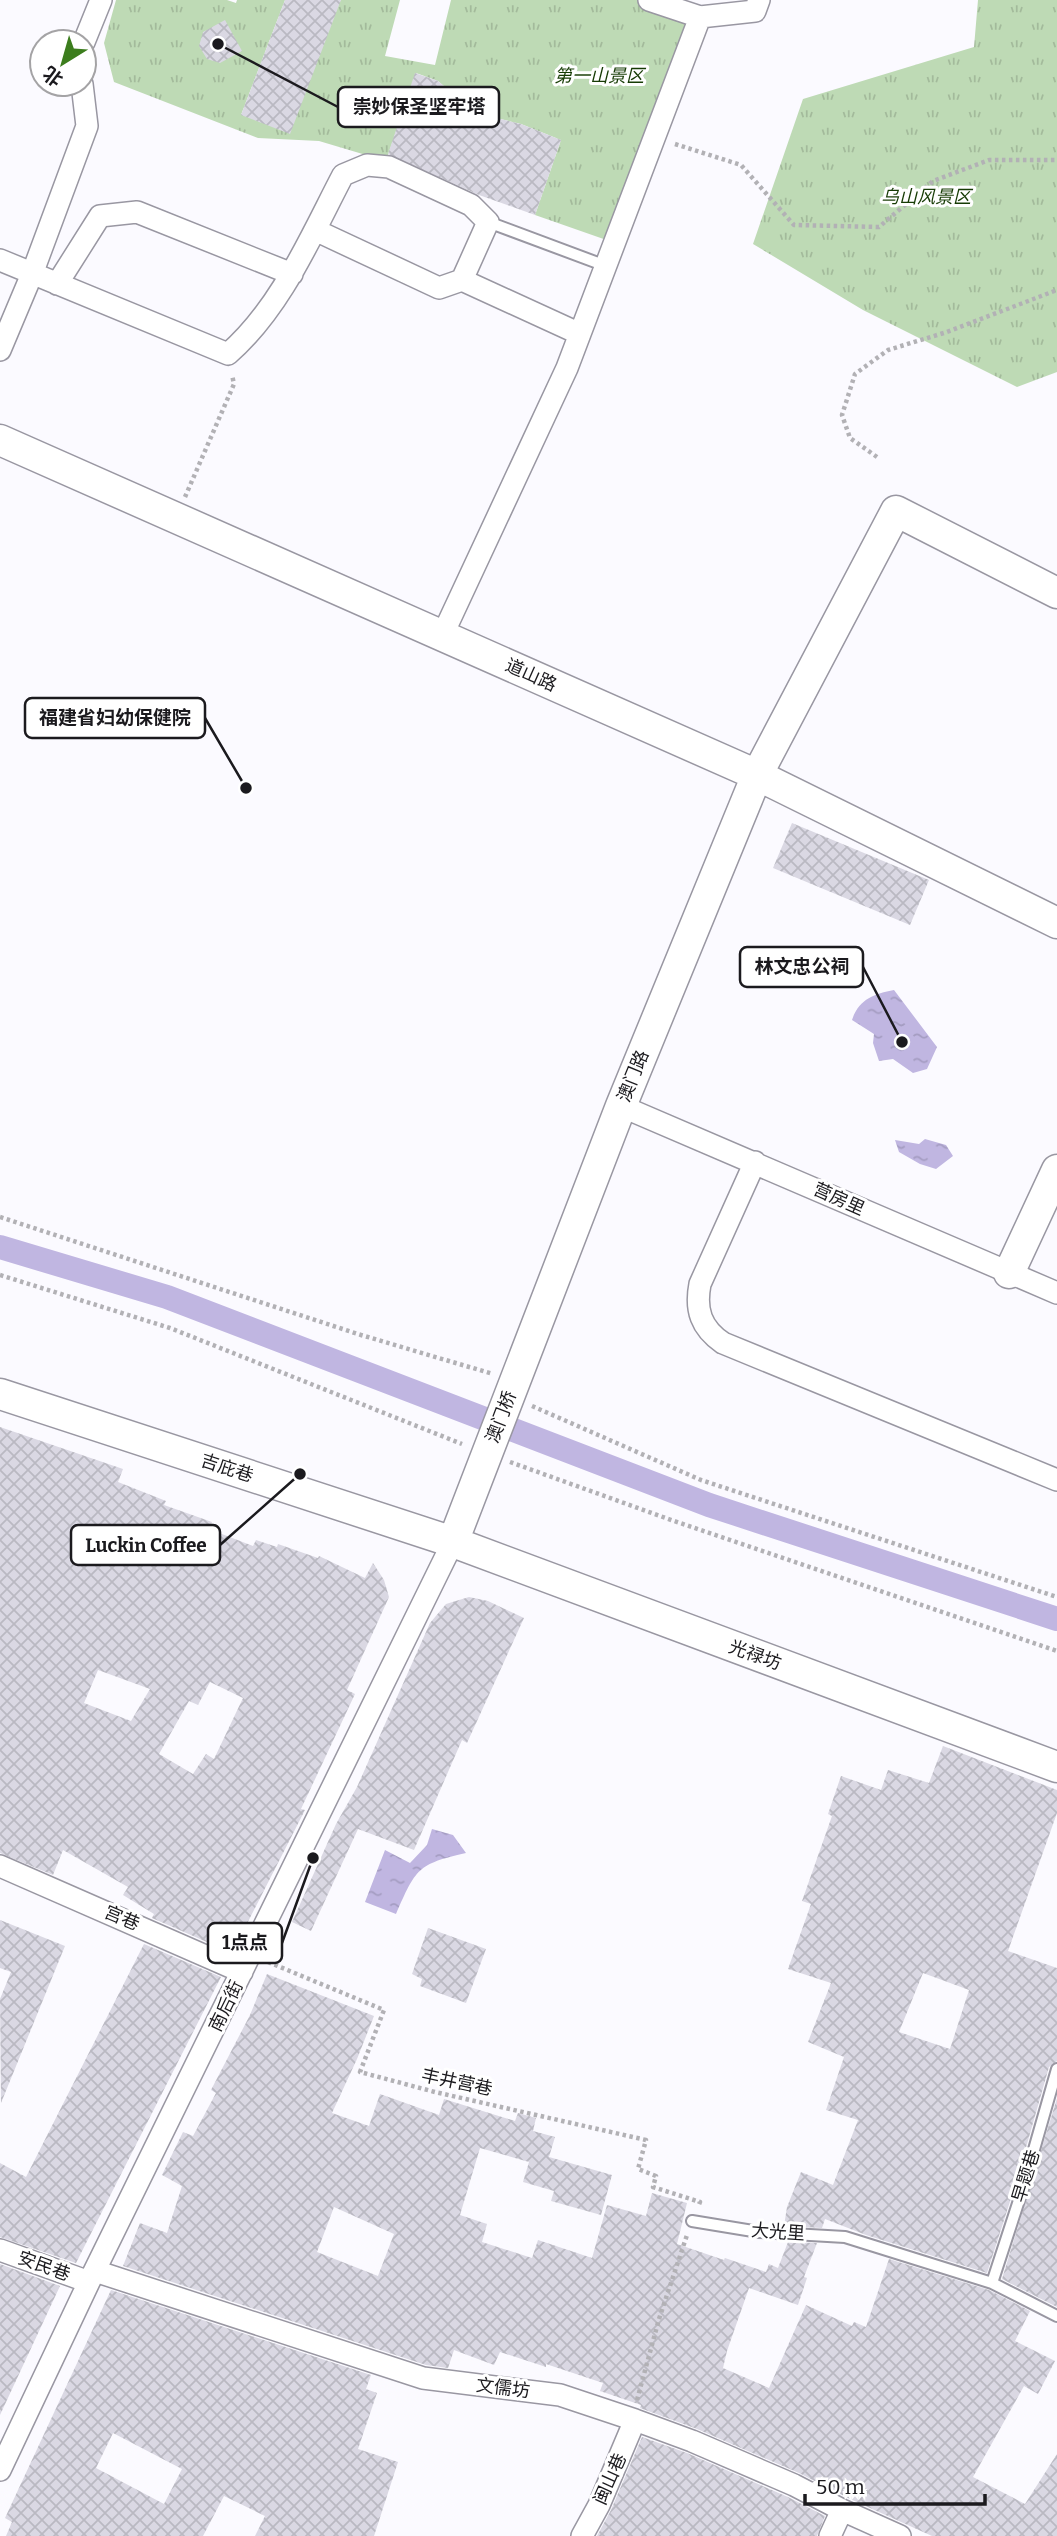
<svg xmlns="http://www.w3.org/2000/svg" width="1057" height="2536" font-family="Bitter,'Noto Sans SC',serif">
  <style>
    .grass { fill: url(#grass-tufts) }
    .water { fill: url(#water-ripples) }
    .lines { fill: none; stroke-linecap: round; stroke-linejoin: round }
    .canal { stroke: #c0b6e1; stroke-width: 24 }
    .building { fill: url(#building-cross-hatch); fill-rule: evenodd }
    .lane-casing { stroke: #9997a2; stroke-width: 14 }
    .street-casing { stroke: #9997a2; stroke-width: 24 }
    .secondary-casing { stroke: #9997a2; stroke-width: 33 }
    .path { stroke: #b2b1b5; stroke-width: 4.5; stroke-dasharray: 3.5 3.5; stroke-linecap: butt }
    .lane { stroke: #fff; stroke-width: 10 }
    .street { stroke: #fff; stroke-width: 21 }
    .secondary { stroke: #fff; stroke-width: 30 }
    .labels { text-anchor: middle; stroke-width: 6; stroke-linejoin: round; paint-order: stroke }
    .park-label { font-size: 18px; font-style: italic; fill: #163b04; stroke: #fff }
    .street-label { font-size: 18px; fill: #1b1a1e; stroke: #fff }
    .leader { fill: none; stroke: #1b1a1e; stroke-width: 2.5 }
    .callout-dot { fill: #1b1a1e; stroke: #fff; stroke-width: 2.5 }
    .callout { fill: #fff; stroke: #1b1a1e; stroke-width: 2.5 }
    .callout-label { font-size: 19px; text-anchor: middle; font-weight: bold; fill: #1b1a1e }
  </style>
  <defs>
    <pattern id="grass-tufts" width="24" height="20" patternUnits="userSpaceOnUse" patternTransform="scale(1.75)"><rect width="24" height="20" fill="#bedab5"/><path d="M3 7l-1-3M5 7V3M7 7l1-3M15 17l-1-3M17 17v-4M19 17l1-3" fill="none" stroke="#a3ba9b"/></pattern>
    <pattern id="water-ripples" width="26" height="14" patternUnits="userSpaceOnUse" patternTransform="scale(1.75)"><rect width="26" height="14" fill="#c0b6e1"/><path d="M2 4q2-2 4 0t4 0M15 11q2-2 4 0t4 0" fill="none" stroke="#a49cc1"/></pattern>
    <pattern id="building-cross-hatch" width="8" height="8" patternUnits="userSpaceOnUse" patternTransform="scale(1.75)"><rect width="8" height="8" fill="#dad8e3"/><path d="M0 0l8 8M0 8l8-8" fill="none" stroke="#bab9c2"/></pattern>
  </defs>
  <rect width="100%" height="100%" fill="#fbfaff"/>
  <path class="grass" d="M 116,0 L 227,0 L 236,3 L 237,0 L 285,0 L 241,115 L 341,0 L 400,0 L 385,56 L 435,65 L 451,0 L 649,0 L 700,17 L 615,243 L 535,215 L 561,140 L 521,124 L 475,113 L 438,81 L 416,73 L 386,161 L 319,141 L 258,138 L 114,82 L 104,43 Z
    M 978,0 L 1057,0 L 1057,372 L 1017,387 L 863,310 L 753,244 L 803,99 L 974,47 Z"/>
  <path class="water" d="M 894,990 L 937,1047 L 927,1069 L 913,1073 L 893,1059 L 879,1061 L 873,1043 L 874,1034 L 852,1020 C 859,999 874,994 894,990 Z
    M 925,1139 L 946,1145 L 953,1156 L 936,1169 L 920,1164 L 899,1152 L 895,1140 L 919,1144 Z
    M 432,1829 L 453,1835 L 466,1853 C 417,1864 416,1869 396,1914 L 365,1902 L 385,1850 L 410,1863 L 427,1845 Z"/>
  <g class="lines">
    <path class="canal" d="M 0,1247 L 167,1297 L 709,1505 L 1057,1619"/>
  </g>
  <path class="building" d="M 285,0 L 341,0 L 290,134 L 241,115 Z
    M 225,20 L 242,51 L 220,63 L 207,59 L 199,46 L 203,32 Z
    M 415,73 L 438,81 L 475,113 L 521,124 L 561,140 L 535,215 L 479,195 L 388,154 Z
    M 792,823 L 929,880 L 910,925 L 773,868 Z
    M 0,1427 L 123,1469 L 118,1482 L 166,1501 L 164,1505 L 212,1522 L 209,1529 L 253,1546 L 256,1540 L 277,1547 L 278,1544 L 318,1558 L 319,1556 L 365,1578 L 373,1563 L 384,1580 L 389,1597 L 347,1690 L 355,1694 L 301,1809 L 305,1810 L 232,1953 L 152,1918 L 154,1914 L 123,1895 L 128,1887 L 63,1850 L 53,1875 L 0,1853 ZM 98,1670 L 150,1689 L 131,1721 L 84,1703 ZM 210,1682 L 243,1698 L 214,1759 L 206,1754 L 193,1774 L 159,1754 L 189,1701 L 198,1705 Z
    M 469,1597 L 488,1601 L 524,1618 L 467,1743 L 462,1740 L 414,1850 L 358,1829 L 311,1931 L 292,1922 L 336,1824 L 357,1787 L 430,1623 L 446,1604 Z
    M 943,1746 L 1057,1790 L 1057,1813 L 1008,1951 L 1057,1968 L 1057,2061 L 1049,2067 L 1015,2186 L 987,2273 L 866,2235 L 825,2219 L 822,2228 L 784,2226 L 787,2207 L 801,2172 L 833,2185 L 858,2120 L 826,2110 L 844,2057 L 808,2042 L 831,1983 L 788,1969 L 811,1904 L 802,1901 L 832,1816 L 828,1814 L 841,1776 L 881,1790 L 888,1770 L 929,1783 ZM 923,1973 L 969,1990 L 950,2049 L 899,2032 Z
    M 0,1920 L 65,1946 L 1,2103 L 0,1999 L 11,1972 L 0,1968 Z
    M 428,1928 L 486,1949 L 466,2003 L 420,1986 L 422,1979 L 412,1974 Z
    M 144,1944 L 221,1977 L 76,2263 L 0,2237 L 0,2163 L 26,2177 Z
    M 267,1974 L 374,2016 L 357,2059 L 332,2113 L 369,2126 L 380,2094 L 439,2115 L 444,2099 L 515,2121 L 518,2113 L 536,2118 L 533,2131 L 555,2137 L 549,2157 L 612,2175 L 601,2215 L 551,2201 L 554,2191 L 523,2182 L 529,2162 L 480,2148 L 460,2215 L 487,2224 L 482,2242 L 532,2258 L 538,2240 L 592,2258 L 607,2205 L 646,2216 L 652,2193 L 687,2203 L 677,2244 L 724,2260 L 725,2258 L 766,2272 L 769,2264 L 778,2268 L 788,2242 L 817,2243 L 804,2277 L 807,2278 L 798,2305 L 749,2288 L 727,2351 L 723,2368 L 769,2388 L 806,2305 L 852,2326 L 854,2322 L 866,2327 L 889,2259 L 989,2290 L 1030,2311 L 1015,2341 L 1055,2361 L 1038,2394 L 1024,2386 L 973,2477 L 1025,2504 L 1057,2454 L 1057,2536 L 932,2536 L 848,2498 L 799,2473 L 697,2429 L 640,2408 L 641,2405 L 600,2391 L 603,2383 L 546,2364 L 546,2367 L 500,2352 L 494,2365 L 454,2350 L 448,2368 L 426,2365 L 123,2266 L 140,2223 L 167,2233 L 182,2186 L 162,2175 L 183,2132 L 193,2136 L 216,2093 L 211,2090 L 250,2015 ZM 334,2207 L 394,2234 L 378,2276 L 317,2252 Z
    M 1057,2098 L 1057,2307 L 1002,2279 Z
    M 0,2264 L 60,2286 L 0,2415 Z
    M 111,2290 L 371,2375 L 366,2389 L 377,2393 L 358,2449 L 398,2462 L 374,2536 L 255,2536 L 265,2516 L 224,2496 L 203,2536 L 6,2536 L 12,2522 L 5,2518 ZM 113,2433 L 182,2469 L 164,2504 L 96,2468 Z
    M 642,2437 L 687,2453 L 788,2497 L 825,2516 L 817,2536 L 597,2536 L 611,2510 Z"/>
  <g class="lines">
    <g class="lane-casing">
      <path id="lane" d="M 488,222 L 606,266
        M 692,2221 L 759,2232 L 845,2237 L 992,2283 L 1057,2316
        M 992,2283 L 1023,2188 L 1057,2069"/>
    </g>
    <g class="street-casing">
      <path id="street" d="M 649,0 L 700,17 L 755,11 L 759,0
        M 84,42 L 101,0
        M 0,260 L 228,354 C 281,308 311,236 343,175 L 367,165 L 389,167 L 471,205 L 488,222 L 462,280 L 439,288 L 315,230
        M 462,280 L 580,334
        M 57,284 L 100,216 L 137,212 L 292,274
        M 0,350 L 32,274 L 87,126 L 82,84
        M 442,636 L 567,368 L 700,17
        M 621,1106 L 1057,1293
        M 755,1162 L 700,1284 C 695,1310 701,1328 723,1343 L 1057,1480
        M 0,1866 L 242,1972
        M 0,2250 L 89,2282
        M 95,2271 L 423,2378 L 560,2395 L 635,2420 L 692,2441 L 794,2485 L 842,2510 L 900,2536
        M 0,2470 L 89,2282 L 453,1542
        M 582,2536 L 599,2505 L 635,2420
        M 830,2536 L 842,2510"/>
    </g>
    <g class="secondary-casing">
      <path id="secondary" d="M 0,440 L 757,775 L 1057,923
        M 1009,1273 L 1057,1170
        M 0,1394 L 453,1542 L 1057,1767
        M 453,1542 L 621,1106 L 757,775 L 896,511 L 1057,593"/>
    </g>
    <path class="path" d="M 675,144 L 741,165 L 794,225 L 879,227 L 933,181 L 989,160 L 1057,160
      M 877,457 L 850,438 L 842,415 L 855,374 L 888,350 L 947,332 L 1057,290
      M 185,497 L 234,384 L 232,375
      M 0,1217 L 361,1335 L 493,1374
      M 0,1275 L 170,1328 L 462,1444
      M 532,1406 L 701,1480 L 1057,1597
      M 510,1462 L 674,1521 L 1057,1651
      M 268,1962 L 384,2010 L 360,2072 L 435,2092 L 646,2140 L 638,2169 L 656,2176 L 653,2187 L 700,2202 L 698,2207
      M 637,2400 L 659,2319 L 687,2235"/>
    <use href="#lane" class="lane"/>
    <use href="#street" class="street"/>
    <use href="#secondary" class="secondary"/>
  </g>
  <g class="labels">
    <g class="park-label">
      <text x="599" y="82">第一山景区</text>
      <text x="926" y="203">乌山风景区</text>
    </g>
    <g class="street-label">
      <text transform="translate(531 675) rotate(24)" y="6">道山路</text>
      <text transform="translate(633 1076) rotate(-68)" y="6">澳门路</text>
      <text transform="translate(839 1199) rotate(24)" y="6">营房里</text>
      <text transform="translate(501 1417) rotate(-69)" y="6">澳门桥</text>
      <text transform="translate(227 1468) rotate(18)" y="6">吉庇巷</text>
      <text transform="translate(755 1655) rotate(20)" y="6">光禄坊</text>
      <text transform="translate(122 1918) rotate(23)" y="6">宫巷</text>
      <text transform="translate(226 2006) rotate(-64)" y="6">南后街</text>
      <text transform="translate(457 2082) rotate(12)" y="6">丰井营巷</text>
      <text transform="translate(1026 2176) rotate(-73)" y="6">早题巷</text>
      <text transform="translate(778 2232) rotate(4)" y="6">大光里</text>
      <text transform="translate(44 2266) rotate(20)" y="6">安民巷</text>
      <text transform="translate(503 2388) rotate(7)" y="6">文儒坊</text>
      <text transform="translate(610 2479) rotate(-66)" y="6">闽山巷</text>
    </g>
  </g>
  <path class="leader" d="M218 44L338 107M246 788L205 718M902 1042L863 967M300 1474L220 1545M313 1858L282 1943"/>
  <g class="callout-dot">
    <circle cx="218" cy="44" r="7"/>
    <circle cx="246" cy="788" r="7"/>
    <circle cx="902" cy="1042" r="7"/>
    <circle cx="300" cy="1474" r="7"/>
    <circle cx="313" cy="1858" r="7"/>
  </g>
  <g class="callout">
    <rect x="338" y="87" width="161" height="40" rx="7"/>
    <rect x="25" y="698" width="180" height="40" rx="7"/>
    <rect x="740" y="947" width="123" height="40" rx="7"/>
    <rect x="71" y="1525" width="149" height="40" rx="7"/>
    <rect x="208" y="1923" width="74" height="40" rx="7"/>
  </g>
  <g class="callout-label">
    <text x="419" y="113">崇妙保圣坚牢塔</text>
    <text x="115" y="724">福建省妇幼保健院</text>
    <text x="802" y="973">林文忠公祠</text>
    <text x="146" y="1552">Luckin Coffee</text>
    <text x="245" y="1949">1点点</text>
  </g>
  <g transform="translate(63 63) rotate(217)"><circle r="33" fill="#ffffff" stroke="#a4a3a5" stroke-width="2"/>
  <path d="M0-5L12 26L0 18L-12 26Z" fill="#3c7d1d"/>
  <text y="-10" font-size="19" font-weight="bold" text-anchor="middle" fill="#1b1a1e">北</text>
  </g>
  <path d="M805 2494v10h180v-10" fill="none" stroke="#1b1a1e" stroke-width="3.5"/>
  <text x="816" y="2494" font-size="21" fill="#1b1a1e" stroke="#ffffff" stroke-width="5" paint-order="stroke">50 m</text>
</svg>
